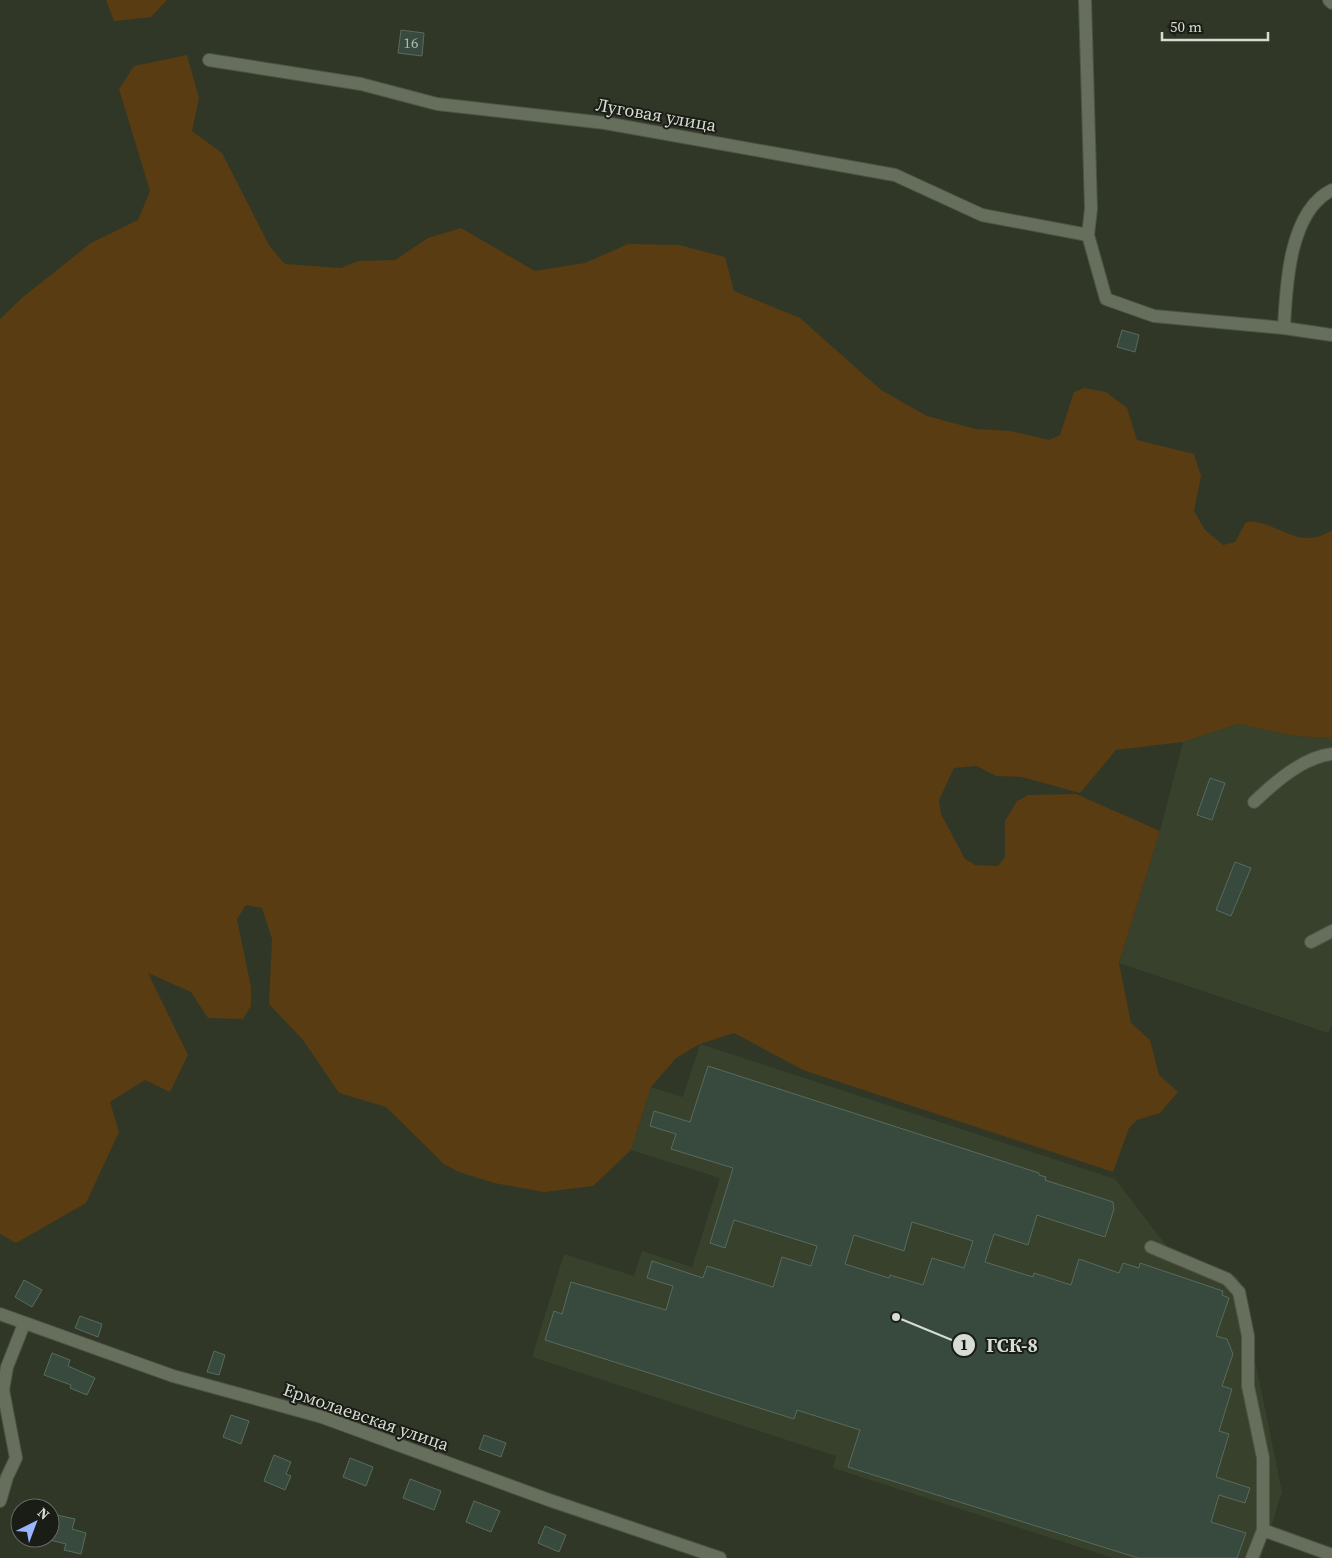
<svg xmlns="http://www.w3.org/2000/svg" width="1332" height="1558" font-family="'Source Serif 4',serif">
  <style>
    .built { fill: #37412b }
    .green { fill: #593c12 }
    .building { fill: #38493e; stroke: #596b5e; fill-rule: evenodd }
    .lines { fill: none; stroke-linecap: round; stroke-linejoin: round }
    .minor-casing { stroke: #4e5347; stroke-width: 14 }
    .minor { stroke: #666e5c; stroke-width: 12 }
    .labels { text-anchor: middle; stroke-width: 4; stroke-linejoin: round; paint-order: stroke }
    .number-label { font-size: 15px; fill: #b0b8ae }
    .street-label { font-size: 18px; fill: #d8ddd3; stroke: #1a1d16 }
    .leader { fill: none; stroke: #d8ddd3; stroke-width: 2 }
    .callout-dot { fill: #d8ddd3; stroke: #1a1d16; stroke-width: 2 }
    .mark-label { font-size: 15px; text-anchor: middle; font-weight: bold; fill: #111 }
    .callout-label { font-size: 19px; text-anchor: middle; font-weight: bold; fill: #d8ddd3; stroke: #1a1d16; stroke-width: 4; stroke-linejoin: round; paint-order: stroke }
  </style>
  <rect width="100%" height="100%" fill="#303727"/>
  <path class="built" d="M 1238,724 L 1295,736 L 1332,738 L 1332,1025 L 1328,1033 L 1119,963 L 1160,831 L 1183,742 Z
    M 700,1044 L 1115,1179 L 1172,1253 L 1238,1277 L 1282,1492 L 1261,1558 L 1113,1558 L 833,1468 L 836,1456 L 532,1357 L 564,1254 L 634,1276 L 642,1251 L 692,1267 L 720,1178 L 631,1150 L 651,1087 L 683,1097 Z"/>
  <path class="green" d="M 106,0 L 167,0 L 151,17 L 114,21 Z
    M 187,55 L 199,98 L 192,131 L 222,153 L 270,247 L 285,264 L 341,268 L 358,261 L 395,260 L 428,238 L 461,228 L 535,271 L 585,263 L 628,244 L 679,245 L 725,257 L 734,291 L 800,318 L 881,390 L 927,416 L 976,429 L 1011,431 L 1049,440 L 1060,435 L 1074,392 L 1084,388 L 1106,392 L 1127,408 L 1137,440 L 1194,454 L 1201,476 L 1194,511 L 1205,530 L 1223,545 L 1235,542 L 1246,522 C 1278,519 1298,553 1332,530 L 1332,738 L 1295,736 L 1238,724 L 1183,742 L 1116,750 L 1080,793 L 1022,777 L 996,776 L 977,766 L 954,768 L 939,800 L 941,814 L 965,859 L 975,865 L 998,866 L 1005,857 L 1005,821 L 1017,801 L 1028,795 L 1076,794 L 1160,831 L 1119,963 L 1131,1023 L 1150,1040 L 1159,1075 L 1178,1092 L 1160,1113 L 1137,1120 L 1129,1128 L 1113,1172 L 803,1070 L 734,1033 L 700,1044 L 676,1058 L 651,1087 L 631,1150 L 593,1186 L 544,1192 L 494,1183 L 459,1172 L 444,1164 L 386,1107 L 339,1093 L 303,1040 L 269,1004 L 272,939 L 262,908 L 246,905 L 237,919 L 251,987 L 251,1006 L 243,1019 L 208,1018 L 191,992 L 148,973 L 188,1055 L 170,1092 L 145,1080 L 110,1102 L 119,1132 L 86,1203 L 16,1243 L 0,1234 L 0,319 L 23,297 L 91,243 L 138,220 L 150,191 L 119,89 L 134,66 Z"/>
  <path class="building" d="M 401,30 L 424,33 L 422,56 L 398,53 Z
    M 1122,330 L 1139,335 L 1135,352 L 1117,347 Z
    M 1210,778 L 1225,783 L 1212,820 L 1197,815 Z
    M 1235,862 L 1251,868 L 1231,916 L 1216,910 Z
    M 708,1066 L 1039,1173 L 1039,1175 L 1046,1177 L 1045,1180 L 1113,1202 L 1114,1209 L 1105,1237 L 1037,1215 L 1028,1245 L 994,1234 L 985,1262 L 1033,1277 L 1034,1273 L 1071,1285 L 1079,1259 L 1119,1273 L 1123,1263 L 1139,1268 L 1140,1263 L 1223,1291 L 1222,1295 L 1229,1298 L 1216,1336 L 1227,1339 L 1233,1354 L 1222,1386 L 1232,1389 L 1219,1431 L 1229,1434 L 1216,1477 L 1250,1488 L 1245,1503 L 1219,1495 L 1211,1522 L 1246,1533 L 1237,1558 L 1138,1558 L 848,1467 L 860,1430 L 797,1410 L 794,1419 L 545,1340 L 554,1311 L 562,1314 L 571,1282 L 666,1310 L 673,1286 L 647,1278 L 652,1261 L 703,1278 L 707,1266 L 773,1287 L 782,1257 L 811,1266 L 817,1246 L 734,1220 L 725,1248 L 710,1243 L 733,1168 L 671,1149 L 676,1134 L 650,1126 L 654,1111 L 690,1122 ZM 912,1222 L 973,1241 L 964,1268 L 932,1258 L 923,1285 L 890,1275 L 889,1278 L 845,1264 L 854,1235 L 904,1251 Z
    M 24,1280 L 42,1290 L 32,1307 L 15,1297 Z
    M 80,1316 L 102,1324 L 98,1337 L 75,1328 Z
    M 214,1351 L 225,1355 L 219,1375 L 207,1372 Z
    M 52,1353 L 70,1360 L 68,1366 L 95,1378 L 87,1395 L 70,1388 L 71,1385 L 44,1375 Z
    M 231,1415 L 249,1421 L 241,1444 L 223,1437 Z
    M 484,1435 L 506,1443 L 501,1457 L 479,1449 Z
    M 274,1455 L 291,1462 L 286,1474 L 291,1476 L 285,1490 L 264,1481 Z
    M 350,1458 L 373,1467 L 366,1486 L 343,1477 Z
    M 410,1479 L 441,1491 L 434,1510 L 403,1498 Z
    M 474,1501 L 500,1511 L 491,1532 L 466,1522 Z
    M 57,1515 L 75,1519 L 72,1529 L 86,1533 L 81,1554 L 64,1550 L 66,1544 L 50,1540 Z
    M 545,1526 L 566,1535 L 559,1552 L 538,1543 Z"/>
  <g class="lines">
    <g class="minor-casing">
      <path id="minor" d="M 1085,0 L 1091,209 L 1088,235 L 1106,299 L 1154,316 L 1284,328 L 1332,335
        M 1329,0 L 1332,3
        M 209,60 L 361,84 L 437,104 L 605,123 L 895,175 L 982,215 L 1088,235
        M 1284,328 C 1286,286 1289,211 1332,190
        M 1254,802 C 1274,783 1303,757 1332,754
        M 1311,942 L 1332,931
        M 1151,1247 L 1227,1279 L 1239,1292 L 1248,1336 L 1248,1386 L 1263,1458 L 1263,1530 L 1332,1555
        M 0,1314 L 173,1376 L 322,1417 L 549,1500 L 720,1558
        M 0,1501 L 7,1477 L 16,1458 L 3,1390 L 7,1367 L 24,1324
        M 1252,1558 L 1263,1530"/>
    </g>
    <use href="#minor" class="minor"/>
  </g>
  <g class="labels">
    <g class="number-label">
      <text x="411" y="48">16</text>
    </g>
    <g class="street-label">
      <text transform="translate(656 115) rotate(10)" y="6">Луговая улица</text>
      <text transform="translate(366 1417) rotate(19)" y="6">Ермолаевская улица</text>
    </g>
  </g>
  <path class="leader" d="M896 1317L964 1345"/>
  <g class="callout-dot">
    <circle cx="896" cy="1317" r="5"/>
    <circle cx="964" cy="1345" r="12"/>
  </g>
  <g class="mark-label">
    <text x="964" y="1350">1</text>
  </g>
  <g class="callout-label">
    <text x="1012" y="1352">ГСК-8</text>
  </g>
  <g transform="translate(35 1523) rotate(42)"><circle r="24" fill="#1a1d16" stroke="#666a62"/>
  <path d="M0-4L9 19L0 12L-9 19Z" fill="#98b5fd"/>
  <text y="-8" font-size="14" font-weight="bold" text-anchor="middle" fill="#d8ddd3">N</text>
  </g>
  <path d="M1162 32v8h106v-8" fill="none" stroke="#d8ddd3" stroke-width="2.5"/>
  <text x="1170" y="32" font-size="15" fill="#d8ddd3" stroke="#1a1d16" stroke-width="4" paint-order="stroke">50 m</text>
</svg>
